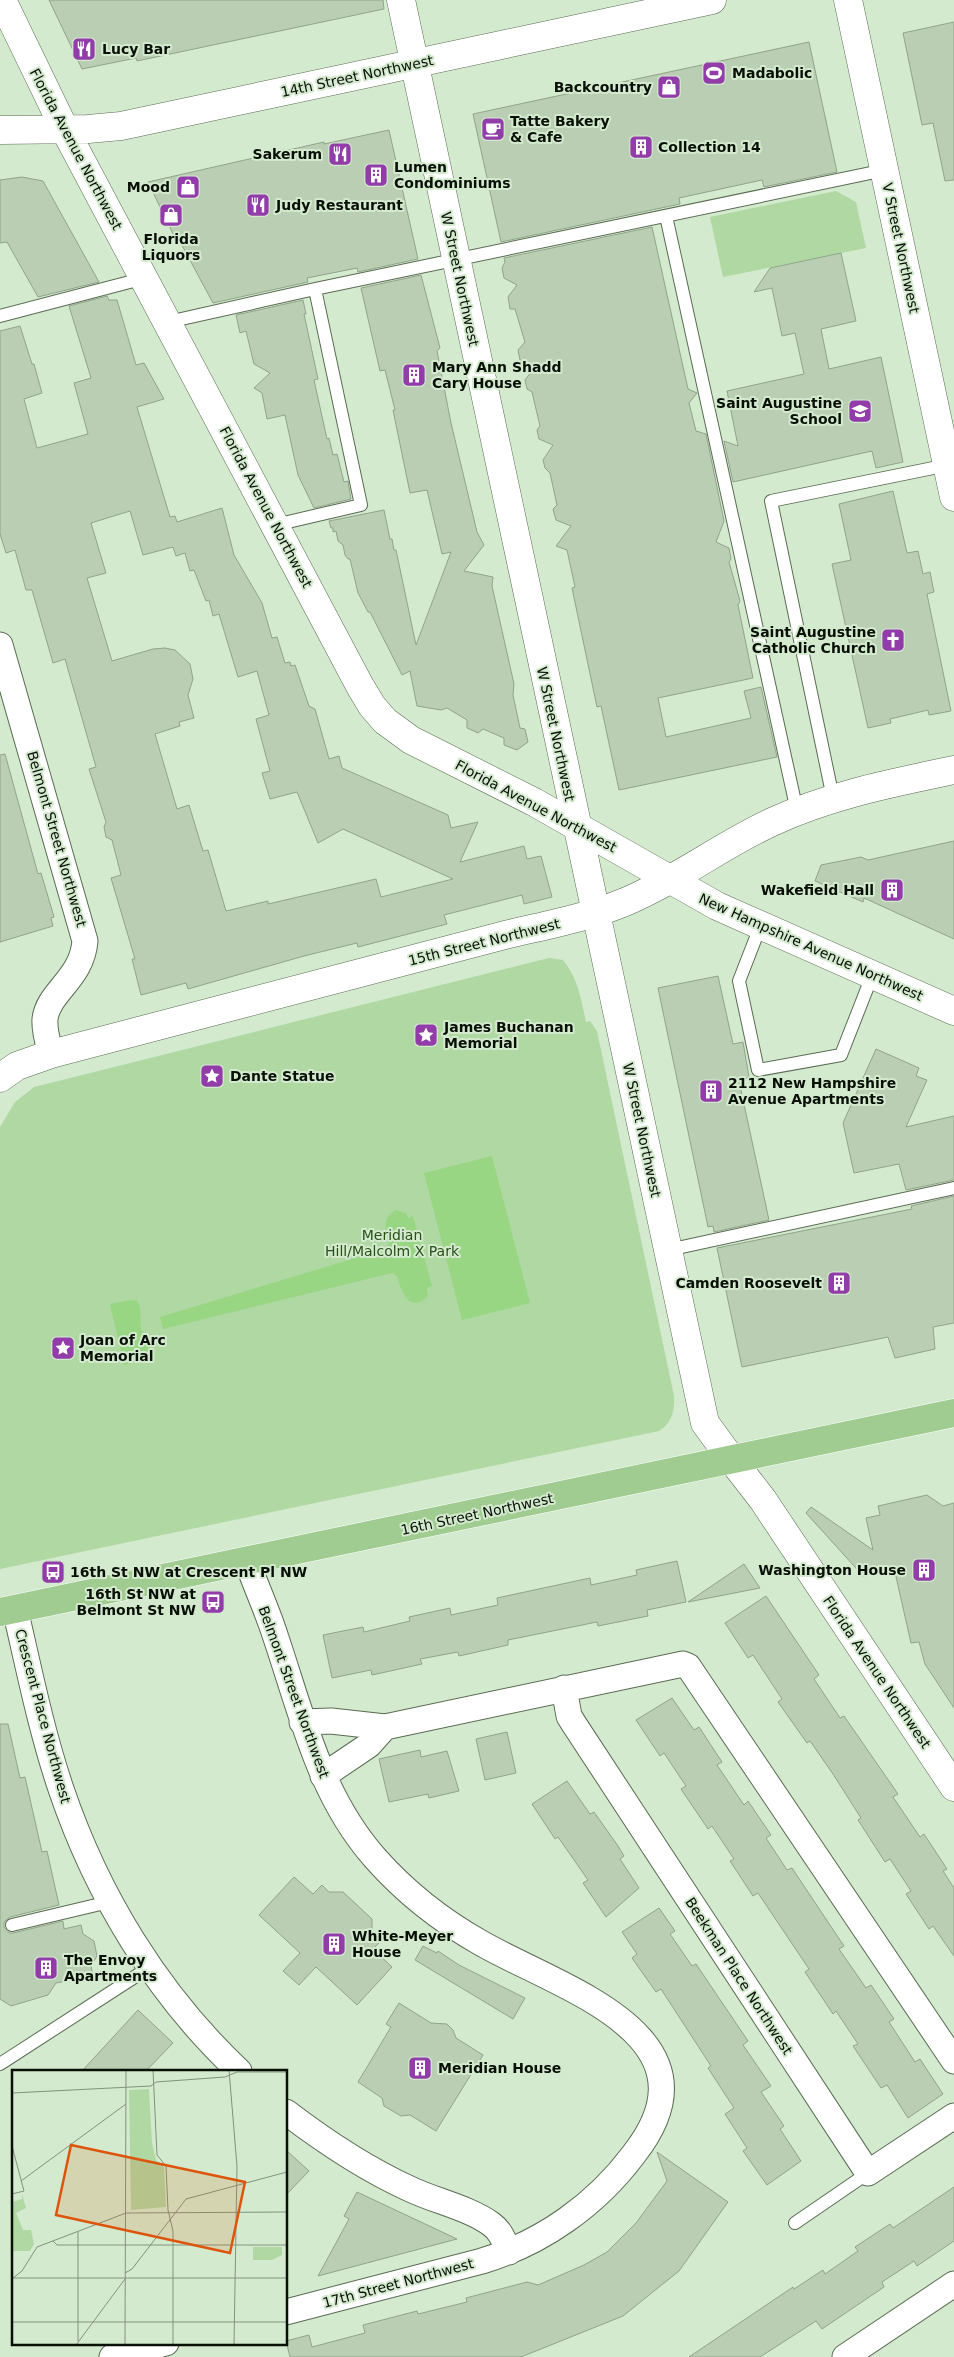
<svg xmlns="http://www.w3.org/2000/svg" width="954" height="2357" font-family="'DejaVu Sans',sans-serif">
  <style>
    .green { fill: #afd8a3 }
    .water { fill: #98d684 }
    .building { fill: #b9ceb2; stroke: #90a48a; fill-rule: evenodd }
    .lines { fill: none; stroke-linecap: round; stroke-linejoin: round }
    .service-casing { stroke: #596c53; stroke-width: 14 }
    .minor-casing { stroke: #596c53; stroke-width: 27 }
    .tertiary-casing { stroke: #596c53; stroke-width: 29 }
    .secondary-casing { stroke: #596c53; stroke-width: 29 }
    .primary-casing { stroke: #fff; stroke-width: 29 }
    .service { stroke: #fff; stroke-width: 12 }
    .minor { stroke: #fff; stroke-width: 25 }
    .tertiary { stroke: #fff; stroke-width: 28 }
    .secondary { stroke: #fff; stroke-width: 28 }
    .primary { stroke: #a0cc91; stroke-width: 28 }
    .labels { text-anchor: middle; stroke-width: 4; stroke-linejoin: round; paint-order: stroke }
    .poi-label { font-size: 14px; font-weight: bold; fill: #080f06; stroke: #d4eace; text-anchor: start }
    .street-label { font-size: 14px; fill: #080f06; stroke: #d4eace }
    .park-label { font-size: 14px; fill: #274f18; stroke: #d4eace }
    .inset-road { fill: none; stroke: #82927e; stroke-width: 1 }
    .view { fill: #dd550c; fill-opacity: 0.15; stroke: #dd550c; stroke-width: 2.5 }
    .inset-edge { fill: none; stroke: #080f06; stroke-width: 2.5 }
  </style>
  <rect width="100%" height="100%" fill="#d4eace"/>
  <path class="green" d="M 836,191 L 856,202 L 866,248 L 723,277 L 710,217 Z
    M 549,958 L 563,960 C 578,978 581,999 586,1022 L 590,1021 L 597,1031 L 674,1396 C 675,1410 672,1423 659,1431 L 0,1569 L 0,1127 L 15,1102 L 34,1087 Z"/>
  <path class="water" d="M 492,1156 L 530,1303 L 462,1320 L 424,1173 Z
    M 396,1210 L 406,1213 L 408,1218 L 413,1216 L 432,1286 L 427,1288 L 428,1296 C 409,1315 401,1290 397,1276 L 392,1273 L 163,1329 L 160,1317 L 385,1249 L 389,1243 C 385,1230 381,1218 396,1210 Z
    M 131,1300 L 137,1301 L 140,1307 L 141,1329 L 151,1349 L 147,1358 L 124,1365 L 110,1304 Z"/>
  <path class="building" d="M 49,0 L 383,0 L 384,9 L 137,61 L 136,58 L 82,69 Z
    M 954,22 L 954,180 L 945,181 L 933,123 L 922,125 L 903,33 Z
    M 809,42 L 837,172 L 764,187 L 762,180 L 679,198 L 680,204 L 501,242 L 473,114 Z
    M 389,130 L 418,259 L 358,272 L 357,268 L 307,278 L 308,282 L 213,303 L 178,238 L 175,238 L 148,182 L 324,142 L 324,144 Z
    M 22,177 L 43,181 L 99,282 L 38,297 L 7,242 L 0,243 L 0,180 Z
    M 652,227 L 688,389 L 697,393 L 689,403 L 696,431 L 706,434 L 724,521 L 716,542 L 729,548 L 731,559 L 729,562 L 740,601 L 738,605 L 753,678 L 658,698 L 666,737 L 751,718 L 744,691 L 761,687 L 777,757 L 619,790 L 601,706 L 597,707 L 581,631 L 572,588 L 575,587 L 567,550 L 556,546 L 571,526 L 556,520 L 553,509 L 557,505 L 550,473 L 545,468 L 543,460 L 553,445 L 539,439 L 537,430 L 540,426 L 532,392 L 527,389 L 525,380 L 535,367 L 520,360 L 518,350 L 525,342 L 515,309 L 510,309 L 508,297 L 517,285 L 504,278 L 502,268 L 505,262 L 504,258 Z
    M 841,253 L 856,321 L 821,329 L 829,369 L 881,357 L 903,462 L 876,468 L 872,451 L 733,482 L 724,441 L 738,446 L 727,391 L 804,374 L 795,333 L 782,336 L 772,288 L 754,292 L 770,268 Z
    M 421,275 L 440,348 L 437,351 L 451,423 L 477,532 L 484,545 L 464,571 L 493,577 L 492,586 L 514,684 L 513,695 L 520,728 L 525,729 L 528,742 L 517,750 L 504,745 L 504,738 L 483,729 L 478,733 L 467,728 L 467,720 L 447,708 L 441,710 L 417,706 L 410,671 L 402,675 L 370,612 L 368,612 L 358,593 L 350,559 L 348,559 L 345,555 L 343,545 L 338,541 L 336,531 L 333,532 L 333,528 L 331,528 L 329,521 L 384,510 L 390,539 L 392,539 L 394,550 L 396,550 L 416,645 L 451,552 L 442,554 L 427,490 L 410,493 L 393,410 L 395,410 L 385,370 L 380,371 L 361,288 Z
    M 107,296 L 109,300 L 117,300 L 136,365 L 144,363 L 164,399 L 137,407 L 170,517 L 175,516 L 177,522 L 222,508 L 234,555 L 262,603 L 272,638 L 277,637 L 285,663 L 290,662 L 291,666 L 295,665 L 309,706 L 315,709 L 329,759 L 339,756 L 342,768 L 448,815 L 451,828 L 478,822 L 460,862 L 524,846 L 527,859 L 541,856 L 552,897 L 524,904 L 522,895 L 444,915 L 447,924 L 358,947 L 357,943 L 304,956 L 188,989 L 186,983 L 141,995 L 132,959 L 135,959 L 111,878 L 121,875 L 112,840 L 106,837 L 104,827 L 106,822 L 89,769 L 96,767 L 65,659 L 53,663 L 32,590 L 26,590 L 15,550 L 6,553 L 0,534 L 0,331 L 20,326 L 32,364 L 34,364 L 42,393 L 24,399 L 37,448 L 88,434 L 74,383 L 91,378 L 69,306 ZM 130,511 L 143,555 L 173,547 L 176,556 L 185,553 L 190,571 L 194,570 L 206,601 L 209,600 L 213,616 L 219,614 L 238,677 L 257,671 L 269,715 L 256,719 L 270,771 L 262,773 L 270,799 L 297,792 L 318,843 L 343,829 L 453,879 L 381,897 L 376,879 L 268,904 L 268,901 L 226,911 L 208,850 L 203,851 L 189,805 L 177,809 L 155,734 L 180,726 L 179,722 L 194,718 L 188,695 L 193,679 L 190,664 L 175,650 L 165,648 L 153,649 L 112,661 L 87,578 L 106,573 L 91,523 Z
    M 303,300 L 306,314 L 304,314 L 318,379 L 314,380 L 327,439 L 329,438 L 333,455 L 337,454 L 344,482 L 348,481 L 351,499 L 314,508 L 298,475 L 285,415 L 267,419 L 262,393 L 254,388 L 270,373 L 254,364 L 246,331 L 240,333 L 236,315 Z
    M 893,491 L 907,553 L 918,551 L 923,574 L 930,572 L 934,592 L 927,594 L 951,711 L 929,715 L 928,710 L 890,719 L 891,723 L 868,728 L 832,564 L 851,560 L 839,504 Z
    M 5,754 L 38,874 L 41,873 L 54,917 L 51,918 L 53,926 L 0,942 L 0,755 Z
    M 954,841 L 954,939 L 864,898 L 863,902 L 815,881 L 821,865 L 861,857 L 868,860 Z
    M 718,976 L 733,1044 L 743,1042 L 749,1077 L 739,1081 L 769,1220 L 714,1232 L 713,1226 L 708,1227 L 658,988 Z
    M 876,1049 L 919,1068 L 916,1076 L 927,1080 L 906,1127 L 954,1116 L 954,1180 L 906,1190 L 899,1164 L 854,1173 L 843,1123 Z
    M 954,1196 L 954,1323 L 933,1327 L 935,1349 L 895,1358 L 888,1337 L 742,1367 L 717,1248 L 912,1209 L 911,1206 Z
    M 927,1495 L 943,1506 L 954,1503 L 954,1708 L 925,1664 L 919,1642 L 911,1643 L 894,1568 L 872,1572 L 864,1577 L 806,1513 L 811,1507 L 873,1550 L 866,1518 L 880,1515 L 878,1506 Z
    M 677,1561 L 686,1602 L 647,1610 L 648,1616 L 598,1626 L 597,1622 L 508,1640 L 508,1645 L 459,1656 L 458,1652 L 420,1659 L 422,1664 L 372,1675 L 371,1670 L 332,1678 L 323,1635 L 363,1627 L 364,1632 L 410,1621 L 409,1617 L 450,1608 L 451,1615 L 498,1605 L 497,1598 L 590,1578 L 591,1585 L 637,1575 L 636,1570 Z
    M 744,1564 L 760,1588 L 688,1602 Z
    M 766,1596 L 819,1675 L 814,1679 L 840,1718 L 844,1716 L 898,1794 L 893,1797 L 920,1837 L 924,1834 L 947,1869 L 943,1871 L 954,1888 L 954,1956 L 933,1926 L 929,1929 L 906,1894 L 911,1891 L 890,1859 L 885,1862 L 858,1820 L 861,1818 L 833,1774 L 810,1741 L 807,1743 L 778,1702 L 782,1699 L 753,1655 L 748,1658 L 725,1623 Z
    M 672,1698 L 694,1730 L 699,1727 L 722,1762 L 717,1765 L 744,1805 L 748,1801 L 771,1835 L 766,1838 L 787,1870 L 792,1868 L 844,1946 L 839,1949 L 866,1988 L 871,1985 L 894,2019 L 889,2022 L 915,2062 L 920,2059 L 943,2094 L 908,2118 L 887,2085 L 881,2088 L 853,2046 L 858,2044 L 836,2011 L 833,2014 L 805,1972 L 809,1969 L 758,1893 L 753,1896 L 730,1861 L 734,1859 L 712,1826 L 708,1829 L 681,1789 L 686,1786 L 664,1753 L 660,1756 L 636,1720 Z
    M 0,1724 L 8,1724 L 20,1778 L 25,1777 L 42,1852 L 47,1851 L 59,1905 L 10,1917 L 4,1922 L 4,1927 L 9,1933 L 13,1933 L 63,1921 L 64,1929 L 81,1925 L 83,1934 L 94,1941 L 97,1956 L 91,1966 L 93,1976 L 56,1983 L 48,1995 L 11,2006 L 0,1999 Z
    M 507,1732 L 516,1773 L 485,1780 L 476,1739 Z
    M 420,1750 L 421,1757 L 447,1751 L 459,1791 L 429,1798 L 428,1794 L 389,1802 L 379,1759 Z
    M 567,1781 L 590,1814 L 594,1812 L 618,1846 L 624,1856 L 620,1859 L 639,1888 L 606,1917 L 583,1883 L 588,1880 L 558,1837 L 555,1839 L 532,1804 Z
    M 294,1877 L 313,1894 L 322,1885 L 329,1892 L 343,1892 L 372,1919 L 372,1931 L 382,1940 L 373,1949 L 392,1967 L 357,2005 L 316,1967 L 299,1985 L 283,1971 L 300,1953 L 259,1915 Z
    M 659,1908 L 675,1931 L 670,1934 L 692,1966 L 696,1964 L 748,2041 L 743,2045 L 771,2086 L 761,2092 L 784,2126 L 780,2129 L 801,2161 L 767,2185 L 743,2151 L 747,2148 L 725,2114 L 734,2108 L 708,2068 L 711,2066 L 661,1989 L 656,1992 L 632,1958 L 637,1954 L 622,1932 Z
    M 423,1946 L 437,1953 L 438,1951 L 459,1965 L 525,1998 L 513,2019 L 415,1960 Z
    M 399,2003 L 431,2023 L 447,2024 L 453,2030 L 456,2038 L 483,2055 L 436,2131 L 410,2115 L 401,2116 L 384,2106 L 382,2098 L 358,2082 L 391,2027 L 386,2024 Z
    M 138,2010 L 173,2043 L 146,2071 L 82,2071 Z
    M 286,2150 L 309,2171 L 286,2195 Z
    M 657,2152 L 728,2202 L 679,2271 L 623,2316 L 521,2357 L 290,2357 L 286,2341 L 309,2335 L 312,2347 L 365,2333 L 363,2325 L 417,2311 L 418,2314 L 467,2302 L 466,2298 L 527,2282 L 538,2285 L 584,2265 L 607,2252 L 636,2223 L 667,2181 Z
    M 954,2187 L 954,2241 L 917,2266 L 914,2261 L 882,2282 L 884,2287 L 822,2329 L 816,2321 L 760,2357 L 689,2357 L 793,2287 L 794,2289 L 823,2270 L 825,2274 L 858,2251 L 855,2247 L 890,2224 L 893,2228 Z
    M 357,2192 L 457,2239 L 318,2276 L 349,2219 L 344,2216 Z"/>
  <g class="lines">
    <g class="service-casing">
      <path id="service" d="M 666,216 L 797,811
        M 0,316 L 145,278
        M 168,322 L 315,289 L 885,170
        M 275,525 L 361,505 L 315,289
        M 833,798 L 771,501 L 948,465
        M 760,927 L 739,981 L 758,1070 L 841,1055 L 872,976
        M 668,1250 L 954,1188
        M 12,1925 L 109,1902
        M 0,2064 L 150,1967
        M 795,2223 L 868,2173"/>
    </g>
    <g class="minor-casing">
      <path id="minor" d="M 0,645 L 85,941 C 82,979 48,992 45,1019 C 44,1031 48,1043 51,1054
        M 247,1561 C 256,1587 268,1612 276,1638 C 302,1715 320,1796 375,1858 C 405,1892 442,1921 481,1943 C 559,1988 727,2035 634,2154 C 596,2205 542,2243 482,2261 L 286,2312
        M 15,1609 C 29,1669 41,1730 61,1789 C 97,1895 157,1994 239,2071
        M 564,1688 L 569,1716 L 574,1724 L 868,2173 L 954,2116
        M 302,1722 L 331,1721 L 385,1727 L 683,1664 L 688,1666 L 954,2061
        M 323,1776 L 369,1745 L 385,1727
        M 286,2112 C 324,2141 366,2169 410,2189 C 435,2201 469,2208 491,2224 C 501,2231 504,2241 509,2252
        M 112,2357 L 166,2343
        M 845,2357 L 954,2284"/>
    </g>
    <g class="tertiary-casing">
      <path id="tertiary" d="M 401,0 L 705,1423 L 732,1460
        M 848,0 L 954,497
        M 0,1078 L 17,1066 L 51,1054 L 505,935 C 546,925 586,918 625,902 C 677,880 722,845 772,822 C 830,795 892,783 954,770"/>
    </g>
    <g class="secondary-casing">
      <path id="secondary" d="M 2,0 L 65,130 L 360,686 L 372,706 L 385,721 L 411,740 L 534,802 L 717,906 L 954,1011
        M 0,130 L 88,129 L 121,126 L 712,0
        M 732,1460 L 763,1500 L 954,1787"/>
    </g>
    <g class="primary-casing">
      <path id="primary" d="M 0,1612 L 954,1413"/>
    </g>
    <use href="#service" class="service"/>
    <use href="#minor" class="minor"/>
    <use href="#tertiary" class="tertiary"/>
    <use href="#secondary" class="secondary"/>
    <use href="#primary" class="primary"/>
  </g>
  <defs>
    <g id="restaurant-square" transform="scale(1.25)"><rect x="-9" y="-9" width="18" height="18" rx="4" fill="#913ca9" stroke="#d4eace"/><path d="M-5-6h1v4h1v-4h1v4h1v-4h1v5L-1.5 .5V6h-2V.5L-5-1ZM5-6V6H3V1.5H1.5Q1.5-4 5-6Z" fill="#fff"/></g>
    <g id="stadium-square" transform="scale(1.25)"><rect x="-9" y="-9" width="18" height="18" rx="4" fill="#913ca9" stroke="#d4eace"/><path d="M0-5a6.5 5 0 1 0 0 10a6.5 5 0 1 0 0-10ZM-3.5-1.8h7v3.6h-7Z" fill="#fff"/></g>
    <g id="shop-square" transform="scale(1.25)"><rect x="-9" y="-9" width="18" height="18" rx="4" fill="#913ca9" stroke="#d4eace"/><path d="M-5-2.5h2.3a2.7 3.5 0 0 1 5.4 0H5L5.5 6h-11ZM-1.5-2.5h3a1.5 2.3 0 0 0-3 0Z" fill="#fff"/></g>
    <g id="cafe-square" transform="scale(1.25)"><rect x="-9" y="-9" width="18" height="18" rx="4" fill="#913ca9" stroke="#d4eace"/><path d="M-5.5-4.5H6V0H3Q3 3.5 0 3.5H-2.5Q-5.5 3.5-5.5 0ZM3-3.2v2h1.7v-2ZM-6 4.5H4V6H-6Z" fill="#fff"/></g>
    <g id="building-square" transform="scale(1.25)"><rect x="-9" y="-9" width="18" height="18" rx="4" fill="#913ca9" stroke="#d4eace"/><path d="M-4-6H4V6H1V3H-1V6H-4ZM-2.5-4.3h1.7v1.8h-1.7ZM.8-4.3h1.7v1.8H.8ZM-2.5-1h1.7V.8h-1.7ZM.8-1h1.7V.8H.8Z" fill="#fff"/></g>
    <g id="school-square" transform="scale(1.25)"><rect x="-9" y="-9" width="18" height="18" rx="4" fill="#913ca9" stroke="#d4eace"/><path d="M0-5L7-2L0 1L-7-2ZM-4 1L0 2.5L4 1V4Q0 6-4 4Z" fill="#fff"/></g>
    <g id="church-square" transform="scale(1.25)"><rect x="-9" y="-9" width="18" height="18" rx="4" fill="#913ca9" stroke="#d4eace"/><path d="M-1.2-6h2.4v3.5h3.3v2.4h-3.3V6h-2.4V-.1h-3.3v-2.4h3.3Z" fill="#fff"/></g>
    <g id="sight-square" transform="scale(1.25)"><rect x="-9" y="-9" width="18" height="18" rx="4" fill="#913ca9" stroke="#d4eace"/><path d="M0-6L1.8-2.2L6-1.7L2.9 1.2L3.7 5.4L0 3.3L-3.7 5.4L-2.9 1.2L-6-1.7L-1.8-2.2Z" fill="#fff"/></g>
    <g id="bus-square" transform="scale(1.25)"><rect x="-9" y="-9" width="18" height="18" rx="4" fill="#913ca9" stroke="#d4eace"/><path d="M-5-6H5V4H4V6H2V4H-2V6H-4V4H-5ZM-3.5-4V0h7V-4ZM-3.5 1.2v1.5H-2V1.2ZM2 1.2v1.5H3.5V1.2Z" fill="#fff"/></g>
  </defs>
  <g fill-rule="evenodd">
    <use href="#restaurant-square" x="84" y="49"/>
    <use href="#stadium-square" x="714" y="73"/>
    <use href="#shop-square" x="669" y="87"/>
    <use href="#cafe-square" x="493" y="129"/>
    <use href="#building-square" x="641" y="147"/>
    <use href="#restaurant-square" x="340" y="154"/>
    <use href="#building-square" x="376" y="175"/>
    <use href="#shop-square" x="188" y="187"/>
    <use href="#restaurant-square" x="258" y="205"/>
    <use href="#shop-square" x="171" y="215"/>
    <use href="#building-square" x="414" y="375"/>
    <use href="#school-square" x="860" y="411"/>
    <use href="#church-square" x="893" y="640"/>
    <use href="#building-square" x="892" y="890"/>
    <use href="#sight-square" x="426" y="1035"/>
    <use href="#sight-square" x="212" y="1076"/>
    <use href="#building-square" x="711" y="1091"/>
    <use href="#building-square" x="839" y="1283"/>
    <use href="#sight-square" x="63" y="1348"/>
    <use href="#building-square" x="924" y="1570"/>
    <use href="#bus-square" x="53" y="1572"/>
    <use href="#bus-square" x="213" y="1602"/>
    <use href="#building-square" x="334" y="1944"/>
    <use href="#building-square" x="46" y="1968"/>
    <use href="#building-square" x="420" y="2068"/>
  </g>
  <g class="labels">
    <g class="poi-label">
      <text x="102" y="54">Lucy Bar</text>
      <text x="732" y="78">Madabolic</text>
      <text x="652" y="92" text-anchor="end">Backcountry</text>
      <text x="510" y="126">Tatte Bakery<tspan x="510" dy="16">&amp; Cafe</tspan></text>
      <text x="658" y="152">Collection 14</text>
      <text x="322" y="159" text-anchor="end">Sakerum</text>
      <text x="394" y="172">Lumen<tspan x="394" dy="16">Condominiums</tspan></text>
      <text x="170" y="192" text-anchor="end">Mood</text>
      <text x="276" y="210">Judy Restaurant</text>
      <text x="171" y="244" text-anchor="middle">Florida<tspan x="171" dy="16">Liquors</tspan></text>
      <text x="432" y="372">Mary Ann Shadd<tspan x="432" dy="16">Cary House</tspan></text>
      <text x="842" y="408" text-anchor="end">Saint Augustine<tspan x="842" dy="16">School</tspan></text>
      <text x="876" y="637" text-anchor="end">Saint Augustine<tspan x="876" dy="16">Catholic Church</tspan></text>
      <text x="874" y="895" text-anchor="end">Wakefield Hall</text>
      <text x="444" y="1032">James Buchanan<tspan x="444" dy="16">Memorial</tspan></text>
      <text x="230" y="1081">Dante Statue</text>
      <text x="728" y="1088">2112 New Hampshire<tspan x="728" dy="16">Avenue Apartments</tspan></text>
      <text x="822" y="1288" text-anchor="end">Camden Roosevelt</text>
      <text x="80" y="1345">Joan of Arc<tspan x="80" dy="16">Memorial</tspan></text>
      <text x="906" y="1575" text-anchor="end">Washington House</text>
      <text x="70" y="1577">16th St NW at Crescent Pl NW</text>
      <text x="196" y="1599" text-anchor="end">16th St NW at<tspan x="196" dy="16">Belmont St NW</tspan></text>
      <text x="352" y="1941">White-Meyer<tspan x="352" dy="16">House</tspan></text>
      <text x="64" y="1965">The Envoy<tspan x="64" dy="16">Apartments</tspan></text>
      <text x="438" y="2073">Meridian House</text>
    </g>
    <g class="street-label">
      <text transform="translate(357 76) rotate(-12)" y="5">14th Street Northwest</text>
      <text transform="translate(76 149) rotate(62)" y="5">Florida Avenue Northwest</text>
      <text transform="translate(901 248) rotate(78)" y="5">V Street Northwest</text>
      <text transform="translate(460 279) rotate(78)" y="5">W Street Northwest</text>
      <text transform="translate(266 507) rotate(62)" y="5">Florida Avenue Northwest</text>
      <text transform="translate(556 734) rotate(78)" y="5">W Street Northwest</text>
      <text transform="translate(536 806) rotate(28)" y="5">Florida Avenue Northwest</text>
      <text transform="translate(57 839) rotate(74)" y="5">Belmont Street Northwest</text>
      <text transform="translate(484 942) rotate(-14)" y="5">15th Street Northwest</text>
      <text transform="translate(811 947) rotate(24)" y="5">New Hampshire Avenue Northwest</text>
      <text transform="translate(642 1130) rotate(78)" y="5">W Street Northwest</text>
      <text transform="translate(477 1514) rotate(-12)" y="5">16th Street Northwest</text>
      <text transform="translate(877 1672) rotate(56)" y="5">Florida Avenue Northwest</text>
      <text transform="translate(294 1692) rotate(70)" y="5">Belmont Street Northwest</text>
      <text transform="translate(43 1716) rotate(75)" y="5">Crescent Place Northwest</text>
      <text transform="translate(739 1976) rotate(57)" y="5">Beekman Place Northwest</text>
      <text transform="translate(398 2283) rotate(-15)" y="5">17th Street Northwest</text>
    </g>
    <g class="park-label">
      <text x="392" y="1240">Meridian<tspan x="392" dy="16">Hill/Malcolm X Park</tspan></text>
    </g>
  </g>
  <g transform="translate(12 2070)">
    <rect width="275" height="275" fill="#d4eace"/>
    <path d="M 137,19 L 140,73 L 144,90 L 152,97 L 154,137 L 119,140 L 117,20 ZM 10,124 L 14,138 L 4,143 L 11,160 L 19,160 L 22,174 L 18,181 L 0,181 L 0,132 L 10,129 ZM 241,177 L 270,177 L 270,185 L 260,190 L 241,190 Z" fill="#afd8a3"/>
    <path class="inset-road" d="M 141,0 L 145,85 L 154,96 L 156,140 L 161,161 L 161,208M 217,0 L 225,96 L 222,275M 0,23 L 139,16 L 144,12 L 213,7 L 225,2 L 275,2M 0,76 L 12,121 L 0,124M 9,111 L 114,34M 114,143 L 275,142M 66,162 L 66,271M 41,171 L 45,175 L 113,175M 113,175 L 138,175M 138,175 L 275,175M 113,203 L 120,199 L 174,129 L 275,102M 0,208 L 275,208M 1,208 L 10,201 L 25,177 L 114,143M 0,252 L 80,252M 80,252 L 113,252M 113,252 L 275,252M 64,275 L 113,209M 113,275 L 114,0M 161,275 L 161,208"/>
    <path class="view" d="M 59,75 L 233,112 L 218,183 L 44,145 Z"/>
    <rect width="275" height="275" class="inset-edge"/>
  </g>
</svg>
